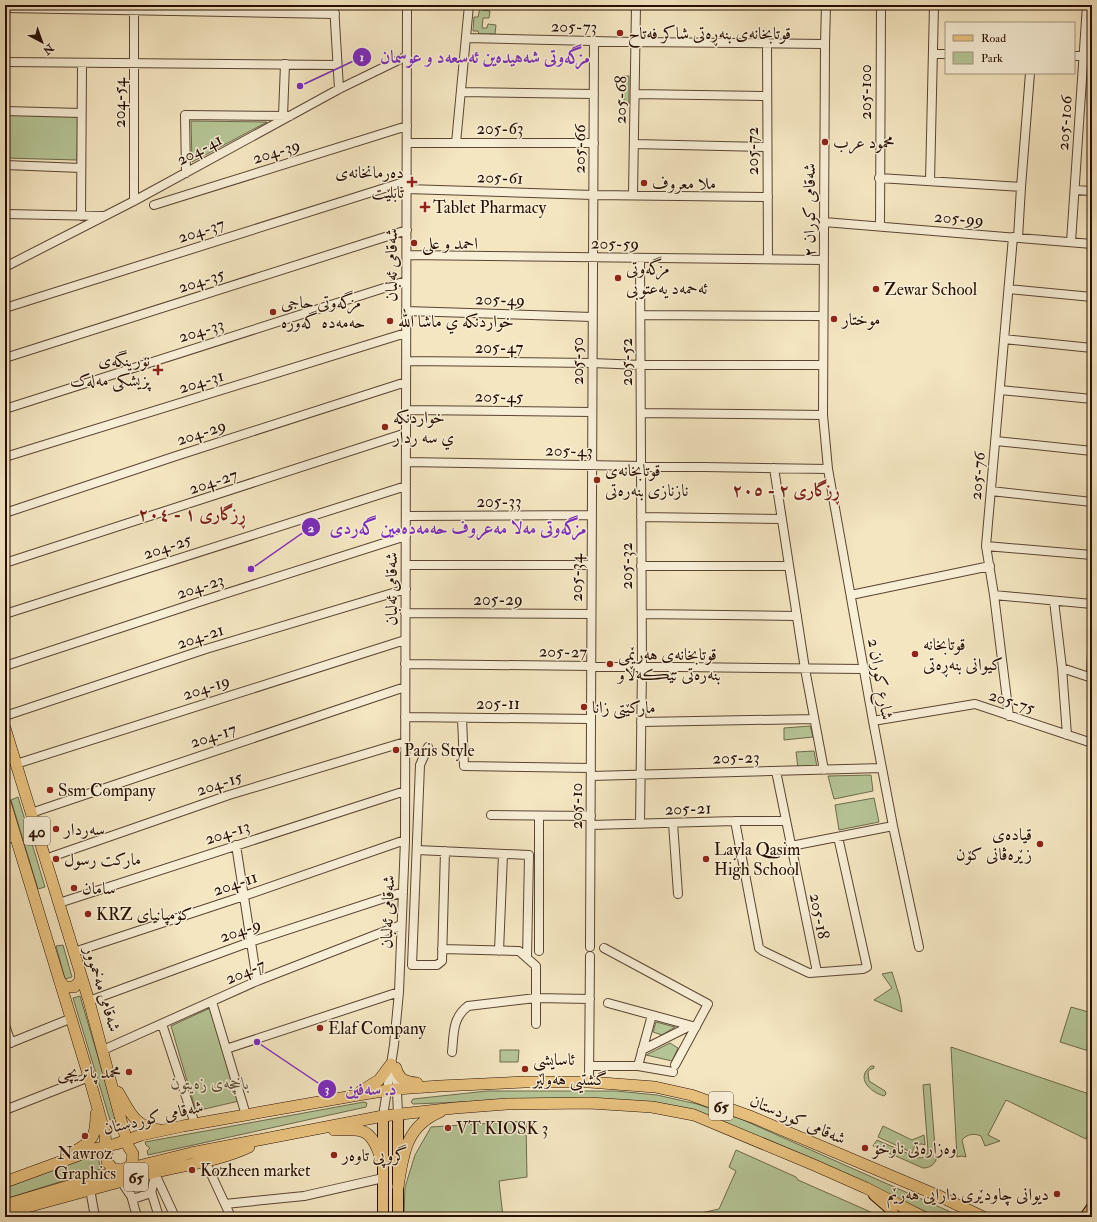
<svg xmlns="http://www.w3.org/2000/svg" width="1097" height="1222" font-family="'IM FELL Double Pica',Amiri,serif">
  <style>
    .green { fill: #b6c697; stroke: #6e6a4c }
    .lines { fill: none; stroke-linecap: round; stroke-linejoin: round }
    .minor-casing { stroke: #5a4432; stroke-width: 10 }
    .major-casing { stroke: #270e02; stroke-width: 12 }
    .highway-casing { stroke: #270e02; stroke-width: 12 }
    .minor { stroke: #f8efd7; stroke-width: 8 }
    .major { stroke: #eac380; stroke-width: 10 }
    .highway { stroke: #eac380; stroke-width: 11 }
    .poi-dot { fill: #8f2418; stroke: #f8efd7; stroke-width: 1.5 }
    .labels { text-anchor: middle; stroke-width: 3; stroke-linejoin: round; paint-order: stroke }
    .shield { fill: #f8efd7; stroke: #665242; stroke-width: 1 }
    .shield-label { font-size: 16px; font-weight: bold; fill: #270e02 }
    .street-label { font-size: 17px; fill: #270e02; stroke: #f8efd7 }
    .poi-label { font-size: 17px; fill: #270e02; stroke: #f8efd7; text-anchor: start }
    .park-label { font-size: 17px; font-style: italic; fill: #594e36; stroke: #f8efd7 }
    .neighbourhood-label { font-size: 18px; font-weight: bold; fill: #7a1f14; stroke: #f8efd7 }
    .leader { fill: none; stroke: #7b2cbf; stroke-width: 1.5 }
    .callout-dot { fill: #7b2cbf; stroke: #f8efd7; stroke-width: 1.5 }
    .mark-label { font-size: 12px; text-anchor: middle; font-weight: bold; fill: #fff }
    .callout-label { font-size: 18px; text-anchor: middle; font-weight: bold; fill: #7b2cbf; stroke: #f8efd7; stroke-width: 3; stroke-linejoin: round; paint-order: stroke }
  </style>
  <rect width="100%" height="100%" fill="#f4e6c1"/>
  <filter id="stains"><feTurbulence type="fractalNoise" baseFrequency=".005" numOctaves="4"/><feColorMatrix values="0 0 0 0 .2 0 0 0 0 .09 0 0 0 0 .02 0 0 0 .5 -.17"/></filter>
  <radialGradient id="worn" r=".72"><stop offset=".6" stop-color="#630" stop-opacity="0"/><stop offset="1" stop-color="#630" stop-opacity=".3"/></radialGradient>
  <path class="green" d="M 480,8 L 482,10 L 490,11 L 489,18 L 483,18 L 482,28 L 487,28 L 488,24 L 496,25 L 495,34 L 479,34 L 478,31 L 473,31 L 474,17 L 478,17 Z
    M 624,76 L 629,76 L 629,104 L 624,104 Z
    M 5,114 L 78,116 L 77,160 L 5,158 Z
    M 191,121 L 267,122 L 192,162 Z
    M 810,726 L 813,737 L 784,740 L 784,728 Z
    M 814,751 L 817,767 L 798,768 L 796,752 Z
    M 871,775 L 873,791 L 834,799 L 828,776 Z
    M 18,797 L 45,887 L 38,889 L 11,800 Z
    M 874,798 L 879,822 L 839,830 L 835,805 Z
    M 63,945 L 72,977 L 65,979 L 56,946 Z
    M 892,972 L 900,998 L 902,1012 L 874,1000 L 892,988 L 882,974 Z
    M 80,996 L 116,1118 L 110,1120 L 73,998 Z
    M 1071,1007 L 1092,1013 L 1092,1052 L 1060,1042 Z
    M 210,1008 L 239,1101 L 196,1111 L 171,1026 Z
    M 656,1022 L 675,1027 L 662,1035 L 653,1032 Z
    M 670,1043 L 678,1048 L 672,1061 L 646,1055 Z
    M 951,1047 L 1092,1095 L 1092,1125 L 1086,1139 L 1006,1100 L 988,1135 L 1000,1141 L 985,1146 L 981,1136 C 974,1133 967,1134 962,1140 L 966,1157 L 962,1156 L 957,1157 Z
    M 500,1050 L 519,1050 L 518,1062 L 500,1062 Z
    M 871,1066 L 874,1066 L 874,1068 L 869,1070 L 868,1072 L 869,1081 L 885,1091 L 886,1094 L 884,1096 C 870,1092 855,1078 871,1066 Z
    M 930,1084 L 936,1160 C 934,1165 929,1168 923,1168 L 873,1146 L 877,1140 L 918,1158 C 924,1158 927,1156 928,1151 L 923,1085 Z
    M 487,1091 L 616,1091 L 657,1095 L 697,1104 L 741,1119 L 962,1217 L 937,1217 L 885,1192 L 695,1113 L 488,1101 L 413,1104 L 411,1102 L 413,1099 Z
    M 364,1102 L 367,1103 L 366,1107 L 148,1155 L 147,1151 L 150,1148 L 146,1145 L 145,1142 Z
    M 526,1121 L 527,1177 L 499,1181 L 503,1217 L 404,1217 L 405,1187 L 415,1155 L 431,1127 Z
    M 883,1126 L 912,1140 L 924,1135 L 925,1145 C 918,1142 912,1146 913,1153 L 878,1137 Z
    M 736,1150 L 796,1177 L 798,1180 L 882,1217 L 683,1217 L 719,1209 L 736,1171 L 729,1167 Z
    M 97,1154 L 101,1169 L 5,1199 L 5,1188 Z"/>
  <g class="lines">
    <g class="minor-casing">
      <path id="minor" d="M 334,5 L 339,89
        M 826,5 L 825,44 L 823,415 L 828,469 L 873,721 L 893,826 L 919,947
        M 134,6 L 134,201
        M 5,8 L 335,14
        M 466,38 L 636,42 L 825,44
        M 767,43 L 768,259
        M 933,54 L 946,54
        M 1074,56 L 1084,56
        M 5,62 L 337,65
        M 461,92 L 594,94
        M 635,94 L 767,96
        M 5,111 L 81,113
        M 283,116 L 285,64
        M 407,143 L 594,143
        M 456,143 L 469,5
        M 634,144 L 767,147
        M 5,165 L 81,168
        M 186,173 L 185,115 L 290,116
        M 879,178 L 1021,187
        M 930,181 L 934,5
        M 407,189 L 593,195 L 768,197
        M 1075,190 L 1092,191
        M 633,195 L 636,5
        M 154,205 L 407,126
        M 5,214 L 104,216
        M 81,216 L 82,64
        M 824,222 L 1092,244
        M 880,226 L 881,5
        M 1018,238 L 1021,187 L 1030,73
        M 1071,242 L 1087,5
        M 407,255 L 824,260
        M 5,267 L 134,201 L 339,89 L 407,56
        M 1009,289 L 1092,297
        M 5,308 L 407,181
        M 406,311 L 592,317
        M 641,315 L 823,316
        M 1004,339 L 1092,348
        M 5,358 L 407,230
        M 406,361 L 592,363 L 641,365 L 823,365
        M 1000,390 L 1092,399
        M 5,409 L 406,281
        M 406,410 L 592,412
        M 641,413 L 823,415
        M 996,441 L 1092,451
        M 5,457 L 406,333
        M 406,462 L 828,469
        M 774,468 L 805,669 L 824,770
        M 991,491 L 1092,502
        M 5,513 L 176,456 L 406,382
        M 406,516 L 592,515
        M 641,517 L 782,519
        M 986,546 L 1092,555
        M 5,563 L 406,433
        M 406,565 L 591,565
        M 641,566 L 789,566
        M 851,595 L 990,566
        M 994,595 L 1092,604
        M 1054,601 L 1062,668 L 1067,735
        M 405,613 L 591,614
        M 5,614 L 406,486
        M 642,614 L 797,616
        M 405,664 L 864,669
        M 5,666 L 199,602 L 406,536
        M 1062,668 L 1092,678
        M 1091,678 L 1092,653
        M 5,716 L 206,649 L 406,589
        M 1009,716 L 994,595 L 986,546 L 1013,237
        M 405,717 L 591,719
        M 462,718 L 464,766 L 591,768
        M 873,721 L 975,704 L 1092,743
        M 641,722 L 814,719
        M 428,747 L 420,765 L 412,965 L 437,965 L 442,961 L 445,851
        M 16,764 L 405,640
        M 776,771 L 817,972
        M 591,776 L 882,768
        M 31,813 L 405,687
        M 491,815 L 591,816
        M 539,816 L 539,951
        M 735,821 L 759,948 L 763,951 L 809,973 L 863,969 L 867,967 L 838,837
        M 673,823 L 678,894
        M 640,824 L 642,667 L 640,258
        M 591,825 L 735,821 L 786,821
        M 5,840 L 15,836
        M 236,845 L 257,981
        M 791,846 L 893,826
        M 417,850 L 529,855 L 527,958
        M 45,859 L 229,795 L 405,742
        M 59,903 L 405,791
        M 590,947 L 594,41
        M 604,948 L 708,1004 L 675,1065
        M 442,949 L 519,951 L 536,966 L 536,1024
        M 499,951 L 503,854
        M 74,952 L 244,896 L 405,840
        M 89,1001 L 250,942 L 403,892
        M 212,1002 L 246,1115
        M 608,1003 L 696,1027
        M 162,1024 L 195,1124
        M 5,1025 L 11,1043
        M 5,1045 L 72,1018
        M 226,1049 L 399,992
        M 103,1050 L 257,981 L 401,925
        M 642,1050 L 690,1026
        M 452,1052 C 454,1034 452,1018 468,1006 L 536,998 L 590,999
        M 590,1066 L 638,1066 L 673,1072
        M 638,1066 L 652,1015
        M 396,1070 L 398,1114
        M 589,1082 L 590,956
        M 5,1110 L 89,1077
        M 383,1116 L 394,1045 L 399,992 L 405,840 L 407,5
        M 205,1161 L 231,1217
        M 156,1173 L 157,1178 L 175,1217
        M 121,1181 L 133,1199 L 151,1193 L 156,1172
        M 90,1189 L 95,1217
        M 151,1191 L 159,1217
        M 131,1195 L 137,1217
        M 225,1204 L 304,1196 L 383,1178"/>
    </g>
    <g class="major-casing">
      <path id="major" d="M 398,1114 L 398,1217
        M 383,1116 L 383,1217
        M 874,1195 L 889,1208 L 896,1217
        M 1085,1217 L 1092,1207"/>
    </g>
    <g class="highway-casing">
      <path id="highway" d="M 5,728 L 89,1001 L 128,1146 L 133,1154 L 132,1162 L 130,1166 L 122,1170 L 113,1169 L 107,1162 L 105,1134 L 89,1077 L 5,802
        M 60,981 L 65,987 L 74,987 L 80,981 L 80,973
        M 396,1068 C 399,1080 406,1082 417,1083
        M 361,1091 L 379,1080 L 391,1064
        M 118,1092 C 131,1113 133,1125 159,1130
        M 334,1130 C 343,1130 352,1129 361,1131 C 373,1133 379,1152 382,1162
        M 77,1150 C 94,1140 96,1134 96,1114
        M 5,1182 L 98,1148 L 116,1144 L 141,1135 L 183,1126 L 364,1094 L 396,1089 L 440,1086 L 525,1082 L 589,1082 L 655,1087 L 691,1095 L 752,1117 L 939,1196 L 983,1217
        M 398,1187 C 403,1154 406,1126 440,1112
        M 5,1205 L 122,1170 L 191,1153 L 383,1116 L 455,1108 L 507,1104 L 589,1103 L 652,1107 L 694,1115 L 814,1165 L 866,1188 L 923,1217
        M 5,1213 C 54,1200 103,1186 152,1173 C 185,1165 219,1161 249,1147"/>
    </g>
    <use href="#minor" class="minor"/>
    <use href="#major" class="major"/>
    <use href="#highway" class="highway"/>
  </g>
  <g class="poi-dot">
    <circle cx="620" cy="33" r="4"/>
    <circle cx="825" cy="142" r="4"/>
    <path d="M410 176h4v4h4v4h-4v4h-4v-4h-4v-4h4z"/>
    <circle cx="644" cy="183" r="4"/>
    <path d="M423 201h4v4h4v4h-4v4h-4v-4h-4v-4h4z"/>
    <circle cx="414" cy="243" r="4"/>
    <circle cx="618" cy="278" r="4"/>
    <circle cx="876" cy="289" r="4"/>
    <circle cx="273" cy="312" r="4"/>
    <circle cx="834" cy="319" r="4"/>
    <circle cx="390" cy="321" r="4"/>
    <path d="M156 364h4v4h4v4h-4v4h-4v-4h-4v-4h4z"/>
    <circle cx="385" cy="427" r="4"/>
    <circle cx="597" cy="480" r="4"/>
    <circle cx="915" cy="654" r="4"/>
    <circle cx="610" cy="664" r="4"/>
    <circle cx="584" cy="707" r="4"/>
    <circle cx="396" cy="750" r="4"/>
    <circle cx="50" cy="790" r="4"/>
    <circle cx="56" cy="829" r="4"/>
    <circle cx="1040" cy="844" r="4"/>
    <circle cx="56" cy="859" r="4"/>
    <circle cx="706" cy="859" r="4"/>
    <circle cx="74" cy="888" r="4"/>
    <circle cx="88" cy="914" r="4"/>
    <circle cx="320" cy="1028" r="4"/>
    <circle cx="525" cy="1069" r="4"/>
    <circle cx="129" cy="1072" r="4"/>
    <circle cx="448" cy="1128" r="4"/>
    <circle cx="85" cy="1136" r="4"/>
    <circle cx="865" cy="1148" r="4"/>
    <circle cx="334" cy="1155" r="4"/>
    <circle cx="192" cy="1170" r="4"/>
    <circle cx="1057" cy="1194" r="4"/>
  </g>
  <g class="labels">
    <g class="shield">
      <rect x="24" y="817" width="26" height="28" rx="3"/>
      <rect x="709" y="1092" width="24" height="28" rx="3"/>
      <rect x="124" y="1163" width="24" height="28" rx="3"/>
    </g>
    <g class="shield-label">
      <text x="37" y="837">40</text>
      <text x="721" y="1112">65</text>
      <text x="136" y="1183">65</text>
    </g>
    <g class="street-label">
      <text transform="translate(574 26) rotate(1)" y="6">205-73</text>
      <text transform="translate(865 92) rotate(-90)" y="6">205-100</text>
      <text transform="translate(620 100) rotate(-89)" y="6">205-68</text>
      <text transform="translate(119 103) rotate(-90)" y="6">204-54</text>
      <text transform="translate(1064 123) rotate(-86)" y="6">205-106</text>
      <text x="500" y="134">205-63</text>
      <text transform="translate(199 149) rotate(-28)" y="6">204-41</text>
      <text transform="translate(579 149) rotate(-89)" y="6">205-66</text>
      <text transform="translate(276 151) rotate(-17)" y="6">204-39</text>
      <text transform="translate(752 151) rotate(-90)" y="6">205-72</text>
      <text transform="translate(500 177) rotate(2)" y="6">205-61</text>
      <text transform="translate(809 210) rotate(-90)" y="6">شەقامی کوران ٢</text>
      <text transform="translate(959 218) rotate(5)" y="6">205-99</text>
      <text transform="translate(201 230) rotate(-18)" y="6">204-37</text>
      <text transform="translate(615 243) rotate(1)" y="6">205-59</text>
      <text transform="translate(391 265) rotate(-90)" y="6">شەقامی ئەلبان</text>
      <text transform="translate(201 280) rotate(-18)" y="6">204-35</text>
      <text transform="translate(500 299) rotate(2)" y="6">205-49</text>
      <text transform="translate(201 330) rotate(-17)" y="6">204-33</text>
      <text x="499" y="353">205-47</text>
      <text transform="translate(577 361) rotate(-90)" y="6">205-50</text>
      <text transform="translate(626 362) rotate(-90)" y="6">205-52</text>
      <text transform="translate(201 381) rotate(-17)" y="6">204-31</text>
      <text transform="translate(499 396) rotate(1)" y="6">205-45</text>
      <text transform="translate(201 432) rotate(-18)" y="6">204-29</text>
      <text transform="translate(569 450) rotate(1)" y="6">205-43</text>
      <text transform="translate(977 476) rotate(-85)" y="6">205-76</text>
      <text transform="translate(213 481) rotate(-18)" y="6">204-27</text>
      <text x="499" y="507">205-33</text>
      <text transform="translate(167 546) rotate(-18)" y="6">204-25</text>
      <text transform="translate(626 566) rotate(-90)" y="6">205-32</text>
      <text transform="translate(576 578) rotate(-90)" y="6">205-34</text>
      <text transform="translate(200 586) rotate(-18)" y="6">204-23</text>
      <text transform="translate(391 589) rotate(-90)" y="6">شەقامی ئەلبان</text>
      <text x="498" y="605">205-29</text>
      <text transform="translate(200 636) rotate(-18)" y="6">204-21</text>
      <text transform="translate(563 651) rotate(1)" y="6">205-27</text>
      <text transform="translate(881 679) rotate(80)" y="6">شارع كوران 2</text>
      <text transform="translate(206 687) rotate(-18)" y="6">204-19</text>
      <text transform="translate(1012 701) rotate(18)" y="6">205-75</text>
      <text x="498" y="709">205-11</text>
      <text transform="translate(213 735) rotate(-18)" y="6">204-17</text>
      <text transform="translate(736 757) rotate(-1)" y="6">205-23</text>
      <text transform="translate(219 783) rotate(-18)" y="6">204-15</text>
      <text transform="translate(576 806) rotate(-90)" y="6">205-10</text>
      <text transform="translate(688 808) rotate(-2)" y="6">205-21</text>
      <text transform="translate(227 832) rotate(-18)" y="6">204-13</text>
      <text transform="translate(235 883) rotate(-19)" y="6">204-11</text>
      <text transform="translate(387 912) rotate(-88)" y="6">شەقامی ئەلبان</text>
      <text transform="translate(820 916) rotate(79)" y="6">205-18</text>
      <text transform="translate(240 930) rotate(-19)" y="6">204-9</text>
      <text transform="translate(245 971) rotate(-23)" y="6">204-7</text>
      <text transform="translate(103 989) rotate(73)" y="6">شەقامی مەخموور</text>
      <text transform="translate(153 1117) rotate(-13)" y="6">شەقامی کوردستان</text>
      <text transform="translate(798 1119) rotate(23)" y="6">شەقامی کوردستان</text>
    </g>
    <g class="poi-label">
      <text x="628" y="39">قوتابخانەی بنەڕەتی شاكر فەتاح</text>
      <text x="833" y="148">محمود عرب</text>
      <text x="404" y="178" text-anchor="end">دەرمانخانەی<tspan x="404" dy="20">تابلێت</tspan></text>
      <text x="652" y="189">ملا معروف</text>
      <text x="433" y="213">Tablet Pharmacy</text>
      <text x="422" y="249">احمد و علی</text>
      <text x="626" y="274">مزگەوتی<tspan x="626" dy="20">ئەحمەد یەعتوبی</tspan></text>
      <text x="884" y="295">Zewar School</text>
      <text x="281" y="308">مزگه‌وتی حاجی<tspan x="281" dy="20">حه‌مه‌ده‌ گه‌وره</tspan></text>
      <text x="842" y="325">موختار</text>
      <text x="398" y="327">خواردنكه ي ماشا الله</text>
      <text x="150" y="366" text-anchor="end">نۆرینگەی<tspan x="150" dy="20">پزیشکی مەلەک</tspan></text>
      <text x="393" y="423">خواردنكه<tspan x="393" dy="20">ي سه ردار</tspan></text>
      <text x="605" y="476">قوتابخانەی<tspan x="605" dy="20">نازنازی بنەرەتی</tspan></text>
      <text x="923" y="650">قوتابخانە<tspan x="923" dy="20">کیوانی بنەڕەتی</tspan></text>
      <text x="618" y="660">قوتابخانەی هەرێمی<tspan x="618" dy="20">بنەرەتی تێڪەڵاو</tspan></text>
      <text x="592" y="713">مارکێتی زانا</text>
      <text x="404" y="756">Paris Style</text>
      <text x="58" y="796">Ssm Company</text>
      <text x="64" y="835">سەردار</text>
      <text x="1032" y="840" text-anchor="end">قیادەی<tspan x="1032" dy="20">زێرەڤانی کۆن</tspan></text>
      <text x="714" y="855">Layla Qasim<tspan x="714" dy="20">High School</tspan></text>
      <text x="64" y="865">مارکت رسول</text>
      <text x="82" y="894">سامان</text>
      <text x="96" y="920">KRZ كۆمپانیای</text>
      <text x="328" y="1034">Elaf Company</text>
      <text x="533" y="1065">ئاسایشی<tspan x="533" dy="20">گشتیی هەولێر</tspan></text>
      <text x="121" y="1078" text-anchor="end">محمد پاتریچی</text>
      <text x="456" y="1134">VT KIOSK 3</text>
      <text x="873" y="1154">وەزارەتی ناوخۆ</text>
      <text x="85" y="1159" text-anchor="middle">Nawroz<tspan x="85" dy="20">Graphics</tspan></text>
      <text x="342" y="1161">گروپی تاوەر</text>
      <text x="200" y="1176">Kozheen market</text>
      <text x="1049" y="1200" text-anchor="end">دیوانی چاودێری دارایی هەرێم</text>
    </g>
    <g class="park-label">
      <text x="210" y="1089">باخچەی زەیتون</text>
    </g>
    <g class="neighbourhood-label">
      <text x="786" y="496">ڕزگاری ٢ - ٢٠٥</text>
      <text x="192" y="520">ڕزگاری ١ - ٢٠٤</text>
    </g>
  </g>
  <path class="leader" d="M300 86L362 57M251 569L311 527M257 1042L327 1089"/>
  <g class="callout-dot">
    <circle cx="300" cy="86" r="4"/>
    <circle cx="251" cy="569" r="4"/>
    <circle cx="257" cy="1042" r="4"/>
    <circle cx="362" cy="57" r="10"/>
    <circle cx="311" cy="527" r="10"/>
    <circle cx="327" cy="1089" r="10"/>
  </g>
  <g class="mark-label">
    <text x="362" y="61">1</text>
    <text x="311" y="532">2</text>
    <text x="327" y="1093">3</text>
  </g>
  <g class="callout-label">
    <text x="485" y="63">مزگەوتی شەهیدەین ئەسعەد و عوسمان</text>
    <text x="458" y="534">مزگەوتی مەلا مەعروف حەمەدەمین گەردی</text>
    <text x="371" y="1095">د. سەفین</text>
  </g>
  <rect width="1097" height="1222" fill="none" stroke="#f4e6c1" stroke-width="20"/>
  <rect x="6" y="6" width="1085" height="1210" fill="none" stroke="#270e02" stroke-width="2"/>
  <rect x="10" y="10" width="1077" height="1202" fill="none" stroke="#270e02"/>
  <rect x="945" y="22" width="130" height="52" fill="#f8efd7" stroke="#a49582"/>
  <rect x="953" y="35" width="20" height="6" fill="#eac380" stroke="#a49582"/>
  <text x="981" y="42" font-size="12" fill="#270e02">Road</text>
  <rect x="953" y="52" width="20" height="12" fill="#b6c697" stroke="#a49582"/>
  <text x="981" y="62" font-size="12" fill="#270e02">Park</text>
  <g transform="translate(42 42) rotate(139)" stroke="#f8efd7" stroke-width="3" paint-order="stroke">
  <path d="M0-3L7 15L0 10L-7 15Z" fill="#270e02"/>
  <text y="-6" font-size="11" font-weight="bold" text-anchor="middle" fill="#270e02">N</text>
  </g>
  <rect width="100%" height="100%" filter="url(#stains)"/>
  <rect width="100%" height="100%" fill="url(#worn)"/>
</svg>
